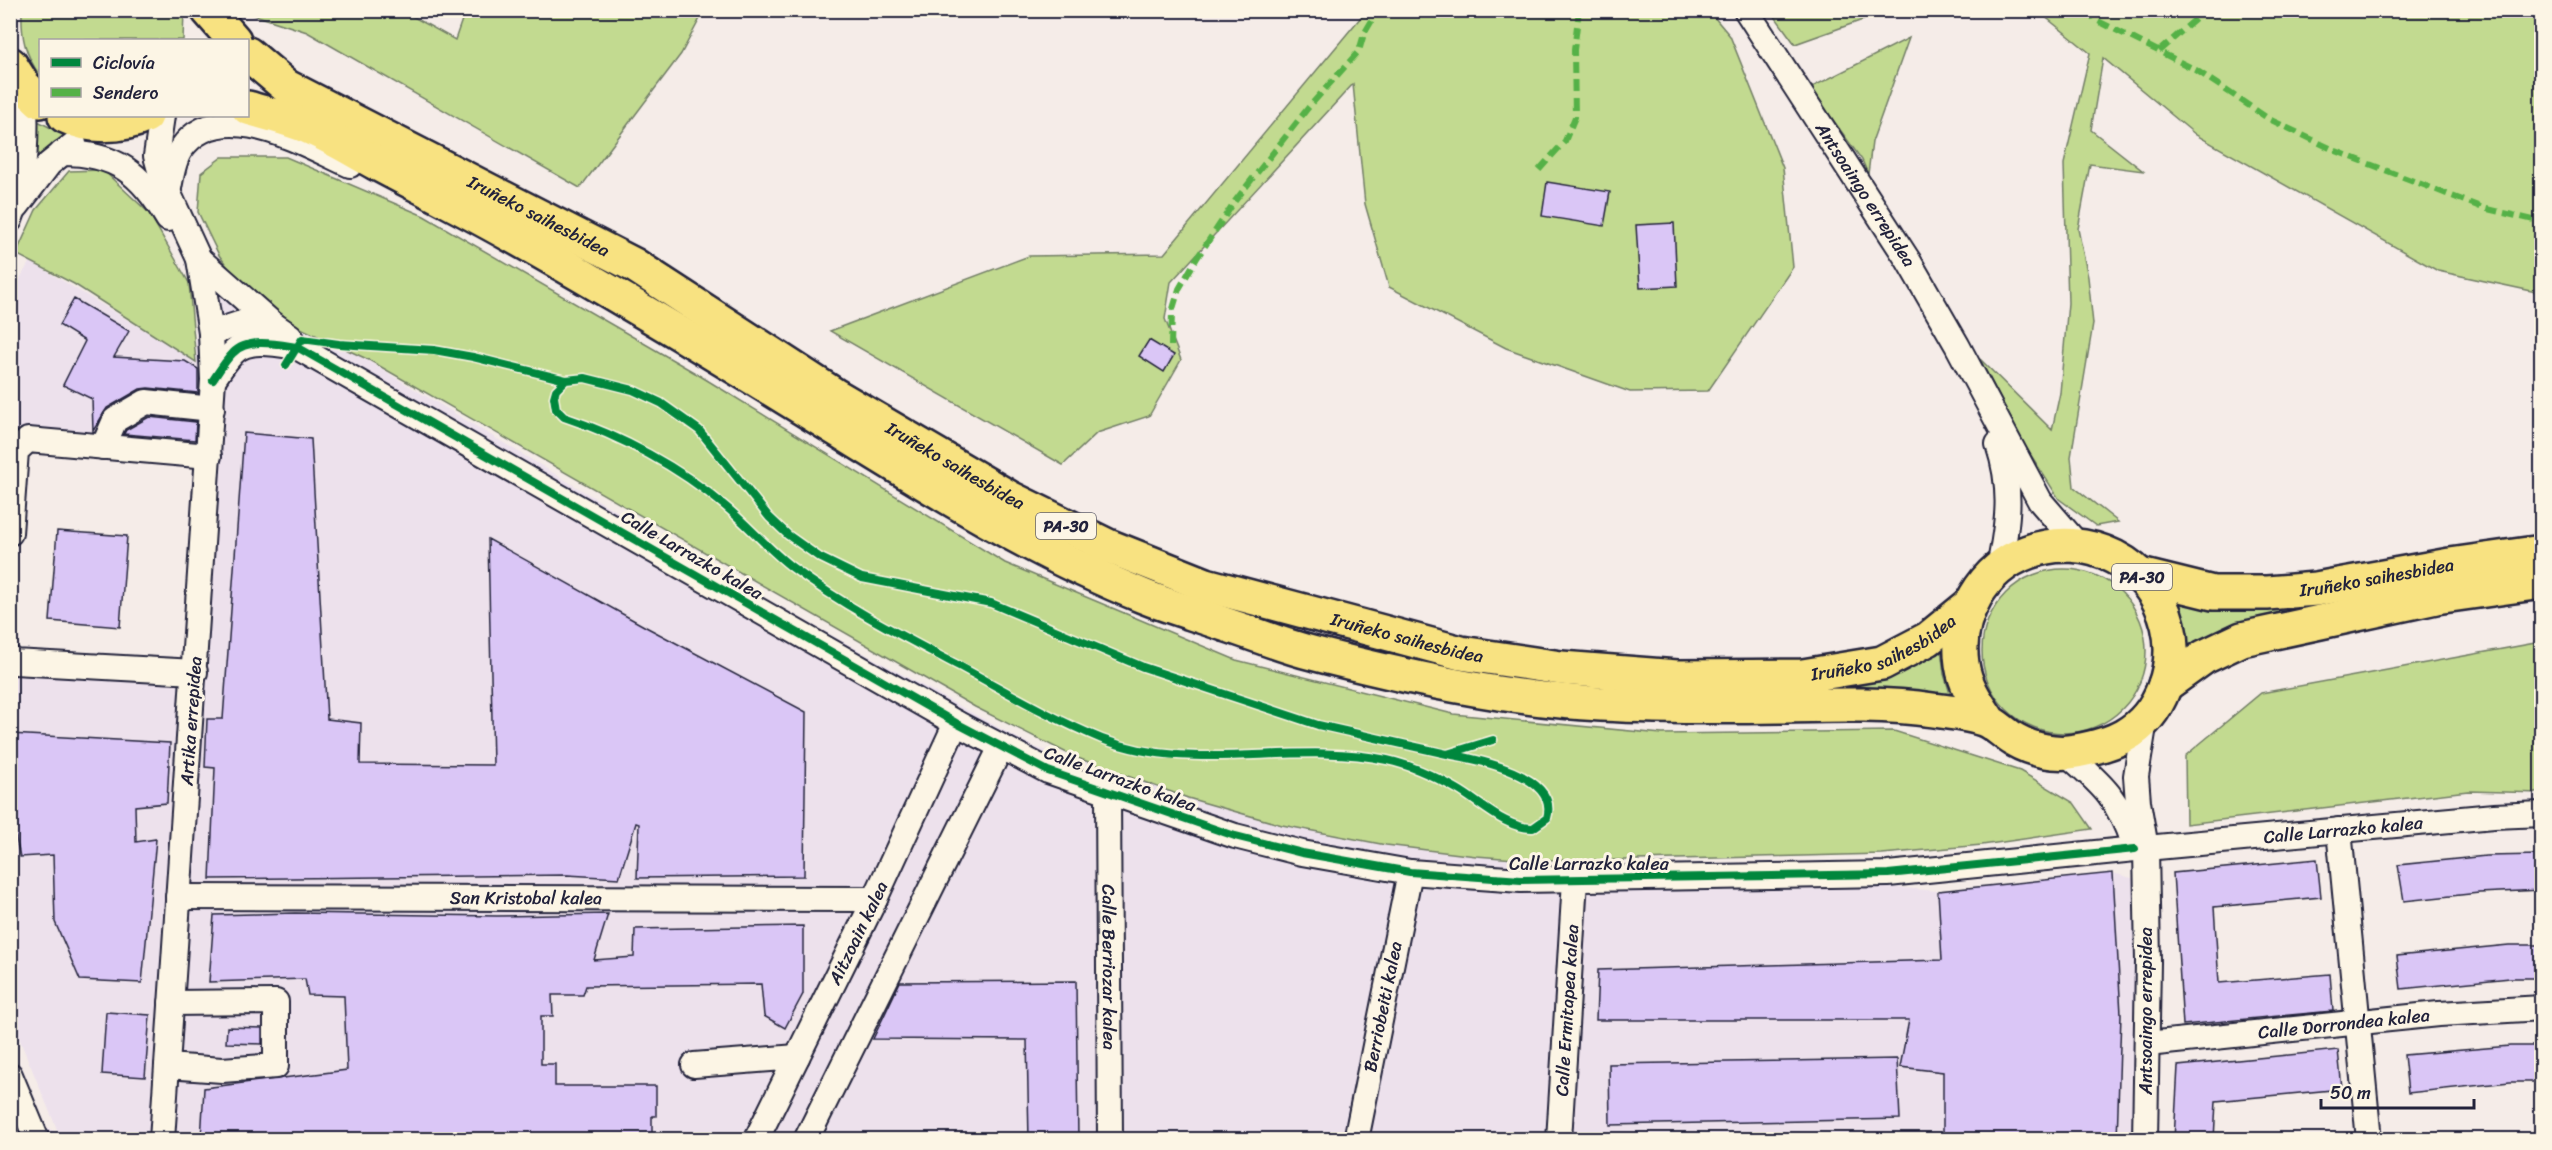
<svg xmlns="http://www.w3.org/2000/svg" width="2552" height="1150" font-family="Sriracha,sans-serif">
  <style>
    .built { fill: #ede1ec }
    .green { fill: #c2da90; stroke: #727e66; stroke-width: 1.5 }
    .building { fill: #dac6f6; stroke: #22223b; stroke-width: 1.5 }
    .lines { fill: none; stroke-linecap: round; stroke-linejoin: round }
    .minor-casing { stroke: #22223b; stroke-width: 28 }
    .highway-casing { stroke: #22223b; stroke-width: 38 }
    .minor { stroke: #fcf5e5; stroke-width: 24 }
    .highway { stroke: #f8e281; stroke-width: 33 }
    .quiet { stroke: #55b146; stroke-width: 6; stroke-dasharray: 12 6; stroke-linecap: butt }
    .cycleway-casing { stroke: #fcf5e5; stroke-width: 11 }
    .cycleway { stroke: #00873e; stroke-width: 8 }
    .labels { text-anchor: middle; stroke-width: 6; stroke-linejoin: round; paint-order: stroke }
    .shield { fill: #fcf5e5; stroke: #63616e; stroke-width: 1.5 }
    .shield-label { font-size: 16px; font-weight: bold; fill: #22223b }
    .street-label { font-size: 18px; fill: #22223b; stroke: #fcf5e5 }
  </style>
  <rect width="100%" height="100%" fill="#f5ece8"/>
  <filter id="ink" filterUnits="userSpaceOnUse"><feTurbulence type="fractalNoise" baseFrequency=".0167" numOctaves="2"/><feDisplacementMap in="SourceGraphic" scale="12" xChannelSelector="R" yChannelSelector="G"/><feConvolveMatrix kernelMatrix="1 2 1 2 8 2 1 2 1" color-interpolation-filters="sRGB"/></filter>
  <g filter="url(#ink)">
    <path class="built" d="M 199,259 L 719,573 L 1034,747 L 1362,840 L 1937,891 L 2113,873 L 2146,882 L 2142,1139 L 11,1139 L 11,1108 L 59,1134 L 11,1019 L 11,671 L 195,672 L 208,456 L 11,439 L 11,294 L 30,261 L 195,361 Z"/>
    <path class="green" d="M 184,11 L 183,40 L 40,40 L 40,76 C 25,54 21,37 22,11 Z
      M 242,11 L 403,11 L 455,40 L 465,11 L 704,11 L 681,54 L 580,188 L 307,32 Z
      M 1366,11 L 1709,11 L 1730,36 L 1783,168 L 1793,267 L 1708,391 L 1630,392 L 1506,348 L 1389,287 L 1365,204 L 1353,84 L 1171,282 L 1165,319 L 1181,360 L 1149,416 L 1097,433 L 1063,465 L 830,331 L 1029,256 L 1164,254 Z
      M 1771,11 L 1888,11 L 1795,44 Z
      M 2038,11 L 2541,11 L 2541,293 L 2438,271 L 2196,135 L 2103,58 L 2091,130 L 2143,171 L 2090,164 L 2078,229 L 2088,277 L 2093,324 L 2071,457 L 2074,487 L 2118,522 L 2096,526 L 2059,499 L 2025,446 L 1980,359 L 2052,430 L 2060,393 L 2068,303 L 2064,164 L 2090,53 Z
      M 1909,38 L 1872,142 L 1868,174 L 1862,160 L 1810,88 Z
      M 36,120 L 66,136 L 32,172 Z
      M 222,157 L 286,157 L 424,216 L 697,374 L 1005,563 L 1236,660 L 1453,714 L 1662,734 L 1894,731 L 2020,771 L 2074,803 L 2092,829 L 1982,845 L 1882,854 L 1636,860 L 1528,860 L 1476,856 L 1386,845 L 1282,825 L 1188,798 L 1075,757 L 975,707 L 369,360 L 292,324 L 237,280 L 219,255 L 198,212 L 201,173 Z
      M 103,170 L 149,213 L 189,283 L 196,362 L 74,284 L 16,254 L 36,210 L 69,171 Z
      M1982 651a82 82 0 1 1 164 0a82 82 0 1 1-164 0Z
      M 2175,599 L 2252,611 L 2299,608 L 2256,621 L 2189,651 L 2186,625 Z
      M 2541,642 L 2541,793 L 2468,791 L 2186,824 L 2185,756 L 2261,693 Z
      M 1941,648 L 1944,674 L 1952,700 L 1877,689 L 1838,688 C 1872,679 1915,672 1941,648 Z"/>
    <path class="building" d="M 1547,182 L 1610,192 L 1604,226 L 1542,216 Z
      M 1674,223 L 1677,286 L 1640,288 L 1636,225 Z
      M 74,299 L 129,331 L 114,357 L 185,361 L 198,369 L 198,393 L 148,388 L 140,389 L 107,408 L 93,431 L 92,399 L 63,385 L 85,341 L 59,325 Z
      M 1149,340 L 1174,355 L 1164,372 L 1139,356 Z
      M 149,417 L 196,422 L 195,440 L 124,434 L 126,430 Z
      M 244,433 L 311,439 L 327,719 L 361,723 L 360,764 L 493,765 L 488,539 L 644,626 L 806,712 L 804,876 L 637,878 L 639,824 L 636,823 L 619,878 L 567,875 L 210,879 L 215,768 L 205,767 L 207,719 L 223,719 Z
      M 57,531 L 127,536 L 120,627 L 50,621 Z
      M 10,734 L 170,743 L 167,803 L 135,806 L 136,842 L 156,839 L 142,983 L 80,980 L 55,922 L 53,855 L 20,857 L 11,815 Z
      M 2541,855 L 2541,890 L 2479,893 L 2404,901 L 2398,865 L 2486,856 Z
      M 2317,859 L 2321,897 L 2214,907 L 2219,983 L 2330,974 L 2333,1011 L 2183,1025 L 2173,873 Z
      M 2113,873 L 2121,1014 L 2117,1140 L 1943,1140 L 1943,1072 L 1900,1067 L 1909,1020 L 1596,1020 L 1598,970 L 1942,960 L 1938,891 Z
      M 295,913 L 497,916 L 608,914 L 594,960 L 634,957 L 635,929 L 803,926 L 803,994 L 785,1028 L 764,1016 L 761,984 L 586,986 L 583,995 L 552,995 L 553,1016 L 541,1016 L 541,1064 L 555,1064 L 555,1086 L 656,1086 L 656,1116 L 652,1116 L 652,1140 L 201,1140 L 204,1088 L 347,1070 L 344,996 L 308,995 L 305,979 L 209,982 L 214,915 Z
      M 2509,945 L 2541,945 L 2541,978 L 2510,978 L 2401,989 L 2397,956 Z
      M 1076,981 L 1078,1140 L 1029,1140 L 1027,1040 L 873,1039 L 900,982 Z
      M 106,1012 L 150,1015 L 145,1077 L 102,1074 Z
      M 227,1027 L 262,1028 L 262,1044 L 226,1043 Z
      M 2510,1046 L 2541,1046 L 2541,1082 L 2510,1082 L 2408,1093 L 2404,1055 Z
      M 2338,1050 L 2342,1089 L 2216,1101 L 2214,1140 L 2174,1140 L 2178,1066 Z
      M 1897,1059 L 1900,1119 L 1610,1125 L 1609,1064 Z"/>
    <g class="lines">
      <g class="minor-casing">
        <g id="minor">
          <path id="s1" d="M 1746,10 L 1908,260 L 1957,345 L 2040,501 L 2078,545"/>
          <path d="M 162,116 L 156,156 L 163,181 L 199,259 L 211,333 L 213,380 L 162,1140"/>
          <path d="M 62,153 C 116,153 141,173 168,219"/>
          <path d="M 168,193 C 171,179 173,160 181,149 C 220,93 305,145 350,165"/>
          <path d="M 17,206 L 49,164 L 74,144"/>
          <path d="M 10,220 C 27,179 27,130 24,86"/>
          <path d="M 199,259 L 274,325 L 290,336 L 297,347"/>
          <path d="M 211,333 L 245,322 L 274,325"/>
          <path d="M 213,380 C 219,371 225,361 233,353 C 247,337 278,344 297,347 L 956,723 L 1048,771 L 1235,836 L 1302,853 L 1410,872 L 1521,880 L 1888,874 L 2135,849"/>
          <path d="M 1998,444 C 2013,489 2008,523 1999,568"/>
          <path d="M 103,447 L 115,420 L 146,402 L 212,409"/>
          <path d="M 10,533 L 16,451 L 28,440 L 209,456"/>
          <path d="M 10,658 L 14,662 L 195,672"/>
          <path d="M 2145,720 L 2136,776 L 2138,802 L 2146,848 L 2148,962 L 2145,1140"/>
          <path d="M 2066,753 C 2102,785 2117,796 2133,843"/>
          <path id="s2" d="M 1108,793 L 1110,1140"/>
          <path d="M 2339,830 L 2369,1140"/>
          <path id="s3" d="M 2146,848 L 2494,816 L 2542,814"/>
          <path id="s4" d="M 178,897 L 875,899"/>
          <path id="s5" d="M 2147,1044 L 2439,1014 L 2542,1008"/>
          <path d="M 694,1065 L 797,1057"/>
          <path d="M 167,1066 L 222,1070 L 276,1066 L 276,1002 L 171,1003"/>
          <path d="M 10,1075 L 37,1140"/>
          <path id="s6" d="M 756,1140 L 875,899 L 956,723"/>
          <path d="M 806,1140 L 1001,747"/>
          <path id="s7" d="M 1356,1140 L 1410,872"/>
          <path id="s8" d="M 1559,1140 L 1575,880"/>
        </g>
      </g>
      <g class="highway-casing">
        <g id="highway">
          <path d="M 208,10 L 234,40"/>
          <path id="s9" d="M 248,54 L 287,87 L 634,265 L 836,396 L 1008,497 L 1108,546 L 1206,585 L 1461,653 L 1561,668 L 1677,677 L 1803,676 L 1882,663 L 1928,639 L 1971,604"/>
          <path d="M 10,64 L 24,86 L 40,101"/>
          <path d="M 248,108 C 268,114 289,119 308,127 C 332,137 354,151 376,163 C 421,187 467,210 511,235 C 604,287 695,342 786,398 C 902,469 1016,545 1143,596 C 1170,607 1199,615 1227,625 C 1255,634 1283,646 1312,653 C 1405,677 1505,699 1601,704 C 1660,707 1720,707 1780,706 C 1831,705 1882,703 1933,710 C 1949,712 1967,714 1983,719 C 1995,723 2003,733 2015,740 C 2032,750 2056,755 2076,751 C 2092,748 2110,744 2124,736 C 2162,715 2178,665 2168,625 C 2153,563 2086,530 2028,552 C 1983,568 1955,617 1962,664 C 1965,686 1977,703 1989,721"/>
          <path d="M 65,116 C 89,128 122,127 146,116"/>
          <path id="s10" d="M 2140,575 L 2213,593 L 2267,593 L 2316,589 L 2450,565 L 2542,552"/>
          <path d="M 2165,685 L 2204,657 L 2242,639 L 2436,597 L 2542,582"/>
        </g>
      </g>
      <use href="#minor" class="minor"/>
      <use href="#highway" class="highway"/>
      <path class="quiet" d="M 2085,10 L 2096,20 L 2196,70 L 2269,119 L 2336,151 L 2483,208 L 2542,222
        M 2159,51 L 2206,10
        M 1539,170 L 1565,141 L 1575,117 L 1574,50 L 1579,10
        M 1171,346 L 1172,312 L 1179,289 L 1197,258 L 1235,201 L 1308,108 L 1359,51 L 1364,34 L 1378,10"/>
      <g class="cycleway-casing">
        <path id="cycleway" d="M 286,365 L 302,339 L 339,344 L 434,350 L 473,357 L 566,380
          M 213,380 C 219,371 225,361 233,353 C 247,337 278,344 297,347 L 956,723 L 1048,771 L 1235,836 L 1302,853 L 1410,872 L 1521,880 L 1888,874 L 2135,849
          M 1447,754 C 1476,759 1560,775 1547,818 L 1533,828 C 1506,829 1480,802 1457,789 C 1436,777 1411,765 1387,760 C 1293,740 1194,775 1102,739 C 1053,719 1007,692 961,667 C 904,637 845,607 793,568 C 769,550 748,525 725,506 C 679,467 621,436 564,417 L 556,409 L 554,397 L 556,390 L 566,380 L 585,378 L 633,390 L 661,403 L 699,430 L 769,517 L 788,535 L 819,557 L 862,578 L 991,603 L 1143,667 L 1318,725 L 1447,754 L 1493,740"/>
      </g>
      <use href="#cycleway" class="cycleway"/>
    </g>
  </g>
  <g class="labels">
    <g class="shield">
      <rect x="1036" y="513" width="60" height="26" rx="4.5"/>
      <rect x="2112" y="564" width="60" height="26" rx="4.5"/>
    </g>
    <g class="shield-label">
      <text x="1066" y="532">PA-30</text>
      <text x="2142" y="583">PA-30</text>
    </g>
    <g class="street-label">
      <text dy="6" stroke="none"><textPath href="#s1" startOffset="220">Antsoaingo errepidea</textPath></text>
      <text dy="6" stroke="none"><textPath href="#s9" startOffset="334">Iruñeko saihesbidea</textPath></text>
      <text dy="6" stroke="none"><textPath href="#s9" startOffset="820">Iruñeko saihesbidea</textPath></text>
      <text transform="translate(692 555) rotate(30)" y="6">Calle Larrazko kalea</text>
      <text dy="6" stroke="none"><textPath href="#s10" startOffset="240">Iruñeko saihesbidea</textPath></text>
      <text dy="6" stroke="none"><textPath href="#s9" startOffset="1306">Iruñeko saihesbidea</textPath></text>
      <text dy="6" stroke="none"><textPath href="#s9" startOffset="1792">Iruñeko saihesbidea</textPath></text>
      <text transform="translate(191 721) rotate(-86)" y="6">Artika errepidea</text>
      <text transform="translate(1120 779) rotate(20)" y="6">Calle Larrazko kalea</text>
      <text dy="6" stroke="none"><textPath href="#s3" startOffset="198">Calle Larrazko kalea</textPath></text>
      <text x="1589" y="870">Calle Larrazko kalea</text>
      <text dy="6" stroke="none"><textPath href="#s4" startOffset="348">San Kristobal kalea</textPath></text>
      <text dy="6" stroke="none"><textPath href="#s6" startOffset="231">Aitzoain kalea</textPath></text>
      <text dy="6" stroke="none"><textPath href="#s2" startOffset="174">Calle Berriozar kalea</textPath></text>
      <text dy="6" stroke="none"><textPath href="#s7" startOffset="136">Berriobeiti kalea</textPath></text>
      <text dy="6" stroke="none"><textPath href="#s8" startOffset="130">Calle Ermitapea kalea</textPath></text>
      <text transform="translate(2146 1011) rotate(-90)" y="6">Antsoaingo errepidea</text>
      <text dy="6" stroke="none"><textPath href="#s5" startOffset="198">Calle Dorrondea kalea</textPath></text>
    </g>
  </g>
  <rect width="2552" height="1150" fill="none" stroke="#fcf5e5" stroke-width="36"/>
  <rect x="18" y="18" width="2516" height="1114" fill="none" stroke="#22223b" stroke-width="2" filter="url(#ink)"/>
  <rect x="39" y="39" width="210" height="78" fill="#fcf5e5" stroke="#a5a1a1" stroke-width="1.5"/>
  <rect x="51" y="58" width="30" height="9" fill="#00873e" stroke="#a5a1a1" stroke-width="1.5"/>
  <text x="93" y="69" font-size="18" fill="#22223b">Ciclovía</text>
  <rect x="51" y="88" width="30" height="9" fill="#55b146" stroke="#a5a1a1" stroke-width="1.5"/>
  <text x="93" y="99" font-size="18" fill="#22223b">Sendero</text>
  <path d="M2321 1099v9h153v-9" fill="none" stroke="#22223b" stroke-width="3"/>
  <text x="2330" y="1099" font-size="18" fill="#22223b" stroke="#fcf5e5" stroke-width="4.5" paint-order="stroke">50 m</text>
</svg>
